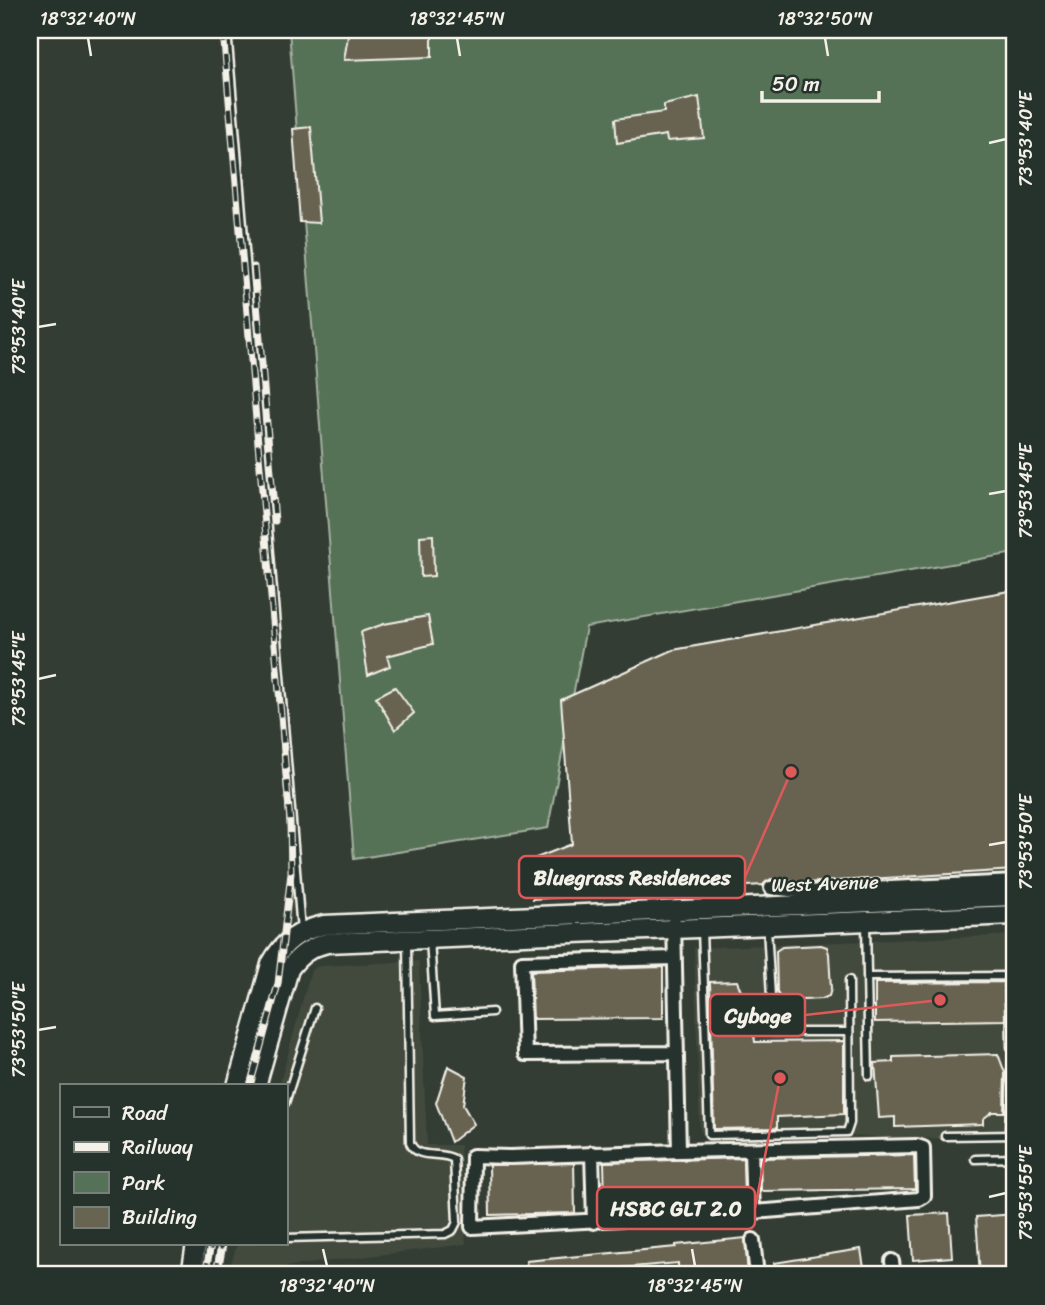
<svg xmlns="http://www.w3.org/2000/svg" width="1045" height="1305" font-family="Sriracha,sans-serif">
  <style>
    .built { fill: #43493d }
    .green { fill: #557157; stroke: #a4b1a0; stroke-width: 2 }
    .building { fill: #676451; stroke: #f4f1e8; stroke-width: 2 }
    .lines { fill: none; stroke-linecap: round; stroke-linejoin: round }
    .service-casing { stroke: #f4f1e8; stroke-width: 11 }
    .minor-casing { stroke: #f4f1e8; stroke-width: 18 }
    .secondary-casing { stroke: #f4f1e8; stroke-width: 23 }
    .service { stroke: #26332d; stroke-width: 6 }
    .minor { stroke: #26332d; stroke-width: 12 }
    .secondary { stroke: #26332d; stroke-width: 18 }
    .rail-casing { stroke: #f4f1e8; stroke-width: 7 }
    .rail { stroke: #26332d; stroke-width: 4.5; stroke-dasharray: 13; stroke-linecap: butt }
    .ticks { fill: none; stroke: #f4f1e8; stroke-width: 2.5 }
    .labels { text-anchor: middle; stroke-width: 5; stroke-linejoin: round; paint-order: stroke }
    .street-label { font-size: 19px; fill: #f4f1e8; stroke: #26332d }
    .leader { fill: none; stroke: #de5a58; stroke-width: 2.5 }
    .callout-dot { fill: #de5a58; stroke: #26332d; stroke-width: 2.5 }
    .callout { fill: #26332d; stroke: #de5a58; stroke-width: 2.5 }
    .callout-label { font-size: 21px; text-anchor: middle; font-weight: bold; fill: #f4f1e8 }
    .neatline { fill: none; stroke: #f4f1e8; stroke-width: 2.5 }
    .ticks-label { font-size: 18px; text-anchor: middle; fill: #f4f1e8 }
  </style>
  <rect width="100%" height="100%" fill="#333d34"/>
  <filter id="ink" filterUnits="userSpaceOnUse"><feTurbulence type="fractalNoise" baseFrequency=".0143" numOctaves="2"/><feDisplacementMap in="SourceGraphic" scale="14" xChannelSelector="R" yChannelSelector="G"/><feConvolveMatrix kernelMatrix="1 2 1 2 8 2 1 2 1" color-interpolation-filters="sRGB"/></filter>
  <g filter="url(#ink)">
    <path class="built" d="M 1015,935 L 1015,1141 L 700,1132 L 694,948 Z
      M 419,961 L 427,1145 L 460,1145 L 466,1244 L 228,1274 L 237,1244 L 285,1244 L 285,1086 L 279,1086 L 311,970 L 319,966 Z"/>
    <path class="green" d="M 289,30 L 1015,30 L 1015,553 L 586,627 L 548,828 L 354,859 Z"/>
    <path class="building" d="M 349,30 L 432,30 L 432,57 L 344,60 Z
      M 699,97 L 704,138 L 667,141 L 666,135 L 617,143 L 615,119 L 664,112 L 664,105 Z
      M 311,127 L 319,223 L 300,222 L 293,129 Z
      M 433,535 L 434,576 L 421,577 L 420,536 Z
      M 1015,590 L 1015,870 L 804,883 L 771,879 L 763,885 L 533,899 L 536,858 L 572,844 L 561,700 L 673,650 Z
      M 428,616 L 433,644 L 387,656 L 390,666 L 368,675 L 361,632 L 384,624 Z
      M 395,687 L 414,713 L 395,730 L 376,697 Z
      M 821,945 L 827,947 L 829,954 L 831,989 L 829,996 L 822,999 L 785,1001 L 780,998 L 777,992 L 776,951 L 782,947 Z
      M 663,967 L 663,1018 L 533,1019 L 531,971 Z
      M 737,981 L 752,1019 L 755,1042 L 844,1041 L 844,1114 L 777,1117 L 777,1128 L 714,1129 L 710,982 Z
      M 1004,982 L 1005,1020 L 875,1022 L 875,983 Z
      M 998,1054 L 1005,1073 L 1004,1112 L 992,1112 L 983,1119 L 983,1124 L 895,1127 L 895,1117 L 879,1118 L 875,1063 L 893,1062 L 893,1057 Z
      M 448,1066 L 467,1076 L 463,1105 L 474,1124 L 451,1142 L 436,1103 Z
      M 914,1155 L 915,1189 L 761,1191 L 760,1158 Z
      M 743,1158 L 744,1199 L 605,1202 L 604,1162 Z
      M 574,1163 L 575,1213 L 490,1215 L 489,1165 Z
      M 949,1213 L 952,1257 L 913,1260 L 910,1215 Z
      M 1015,1214 L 1015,1275 L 980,1275 L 976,1217 Z
      M 745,1238 L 748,1275 L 717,1275 L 716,1269 L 678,1272 L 678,1263 L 621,1268 L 622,1275 L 528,1275 L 526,1261 L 676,1247 L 676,1245 Z
      M 861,1249 L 864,1268 L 827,1273 L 827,1275 L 776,1275 L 774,1263 Z"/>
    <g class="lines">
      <g class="service-casing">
        <path id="service" d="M 227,30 L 301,931
          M 866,923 L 869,1076
          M 767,927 L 773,1032 L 849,1032
          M 702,929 L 709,1135 L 847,1132 L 850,1123 L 849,980
          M 430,940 L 435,1016 L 492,1012
          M 868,977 L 1010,976 L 1011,1047
          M 285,1103 L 315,1008
          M 1009,1135 L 1011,1072 L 1015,1071
          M 945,1136 L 1015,1135
          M 975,1159 L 1015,1158
          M 285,1238 L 445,1234 L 453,1230 L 457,1222 L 454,1159 C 440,1150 418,1161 410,1143 L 407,941"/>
      </g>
      <g class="minor-casing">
        <path id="minor" d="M 771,888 L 808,892 L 1015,882
          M 674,921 L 679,1151 L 917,1146 L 923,1148 L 924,1196 L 919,1199 L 753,1212
          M 675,958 L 522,962 L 525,1054 L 677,1053
          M 679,1151 L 510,1157 L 473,1156 L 472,1227 L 753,1212 L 751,1150
          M 592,1153 L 594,1222
          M 753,1240 L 757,1275
          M 892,1261 L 894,1275"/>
      </g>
      <g class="secondary-casing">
        <path id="secondary" d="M 237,1086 L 271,964 C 284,941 298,931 324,925 L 1015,896
          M 256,1086 L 289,969 C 299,955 310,947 327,943 L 1015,915
          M 191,1275 L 196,1244
          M 209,1275 L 215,1244"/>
      </g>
      <use href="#service" class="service"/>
      <use href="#minor" class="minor"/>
      <use href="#secondary" class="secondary"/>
      <g class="rail-casing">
        <path id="rail" d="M 223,30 L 290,821 L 291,873 L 278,984 L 250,1086
          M 254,267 L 275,521
          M 205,1275 L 211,1244
          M 216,1275 L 221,1244"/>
      </g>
      <use href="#rail" class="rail"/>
    </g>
  </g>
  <path class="ticks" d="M 88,38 L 91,56M 457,38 L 460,56M 825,38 L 828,56M 989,143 L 1006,139M 38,327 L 56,324M 989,494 L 1006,491M 38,679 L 56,675M 989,845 L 1006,842M 38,1030 L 56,1027M 989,1197 L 1006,1193M 323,1249 L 327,1266M 692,1249 L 695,1266"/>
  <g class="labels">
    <g class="street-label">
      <text transform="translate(825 883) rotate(-2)" y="7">West Avenue</text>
    </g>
  </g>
  <path class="leader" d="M791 772L745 877M940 1000L805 1015M780 1078L755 1208"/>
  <g class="callout-dot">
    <circle cx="791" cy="772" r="7"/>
    <circle cx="940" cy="1000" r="7"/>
    <circle cx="780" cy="1078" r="7"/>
  </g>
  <g class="callout">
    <rect x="519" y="856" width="226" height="42" rx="7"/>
    <rect x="710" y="994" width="95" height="42" rx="7"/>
    <rect x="597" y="1187" width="158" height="42" rx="7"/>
  </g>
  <g class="callout-label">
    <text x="632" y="885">Bluegrass Residences</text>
    <text x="758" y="1023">Cybage</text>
    <text x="676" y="1216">HSBC GLT 2.0</text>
  </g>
  <rect width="1045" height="1305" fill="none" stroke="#26332d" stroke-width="77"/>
  <rect x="60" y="1084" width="228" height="161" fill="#26332d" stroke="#787f78" stroke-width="2"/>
  <rect x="74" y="1107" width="35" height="10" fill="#26332d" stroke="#787f78" stroke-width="2"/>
  <text x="122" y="1120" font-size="21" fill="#f4f1e8">Road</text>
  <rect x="74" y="1142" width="35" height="10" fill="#f4f1e8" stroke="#787f78" stroke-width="2"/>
  <text x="122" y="1154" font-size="21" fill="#f4f1e8">Railway</text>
  <rect x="74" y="1172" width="35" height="21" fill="#557157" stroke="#787f78" stroke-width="2"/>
  <text x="122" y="1190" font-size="21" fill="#f4f1e8">Park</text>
  <rect x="74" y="1207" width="35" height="21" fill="#676451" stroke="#787f78" stroke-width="2"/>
  <text x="122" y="1224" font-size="21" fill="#f4f1e8">Building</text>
  <path d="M762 91v10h117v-10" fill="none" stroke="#f4f1e8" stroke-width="3.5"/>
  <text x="772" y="91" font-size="21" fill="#f4f1e8" stroke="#26332d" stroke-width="5" paint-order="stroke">50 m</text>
  <rect x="38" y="38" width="968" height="1228" class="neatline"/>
  <g class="ticks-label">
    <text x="88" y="25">18°32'40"N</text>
    <text x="457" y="25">18°32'45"N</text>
    <text x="825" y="25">18°32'50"N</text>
    <text transform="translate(1026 139) rotate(-90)" y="6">73°53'40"E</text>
    <text transform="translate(19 327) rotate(-90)" y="6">73°53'40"E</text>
    <text transform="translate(1026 491) rotate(-90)" y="6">73°53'45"E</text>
    <text transform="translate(19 679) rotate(-90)" y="6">73°53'45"E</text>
    <text transform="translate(1026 842) rotate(-90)" y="6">73°53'50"E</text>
    <text transform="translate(19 1030) rotate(-90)" y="6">73°53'50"E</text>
    <text transform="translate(1026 1193) rotate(-90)" y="6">73°53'55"E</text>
    <text x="327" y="1292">18°32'40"N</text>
    <text x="695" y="1292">18°32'45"N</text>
  </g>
</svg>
